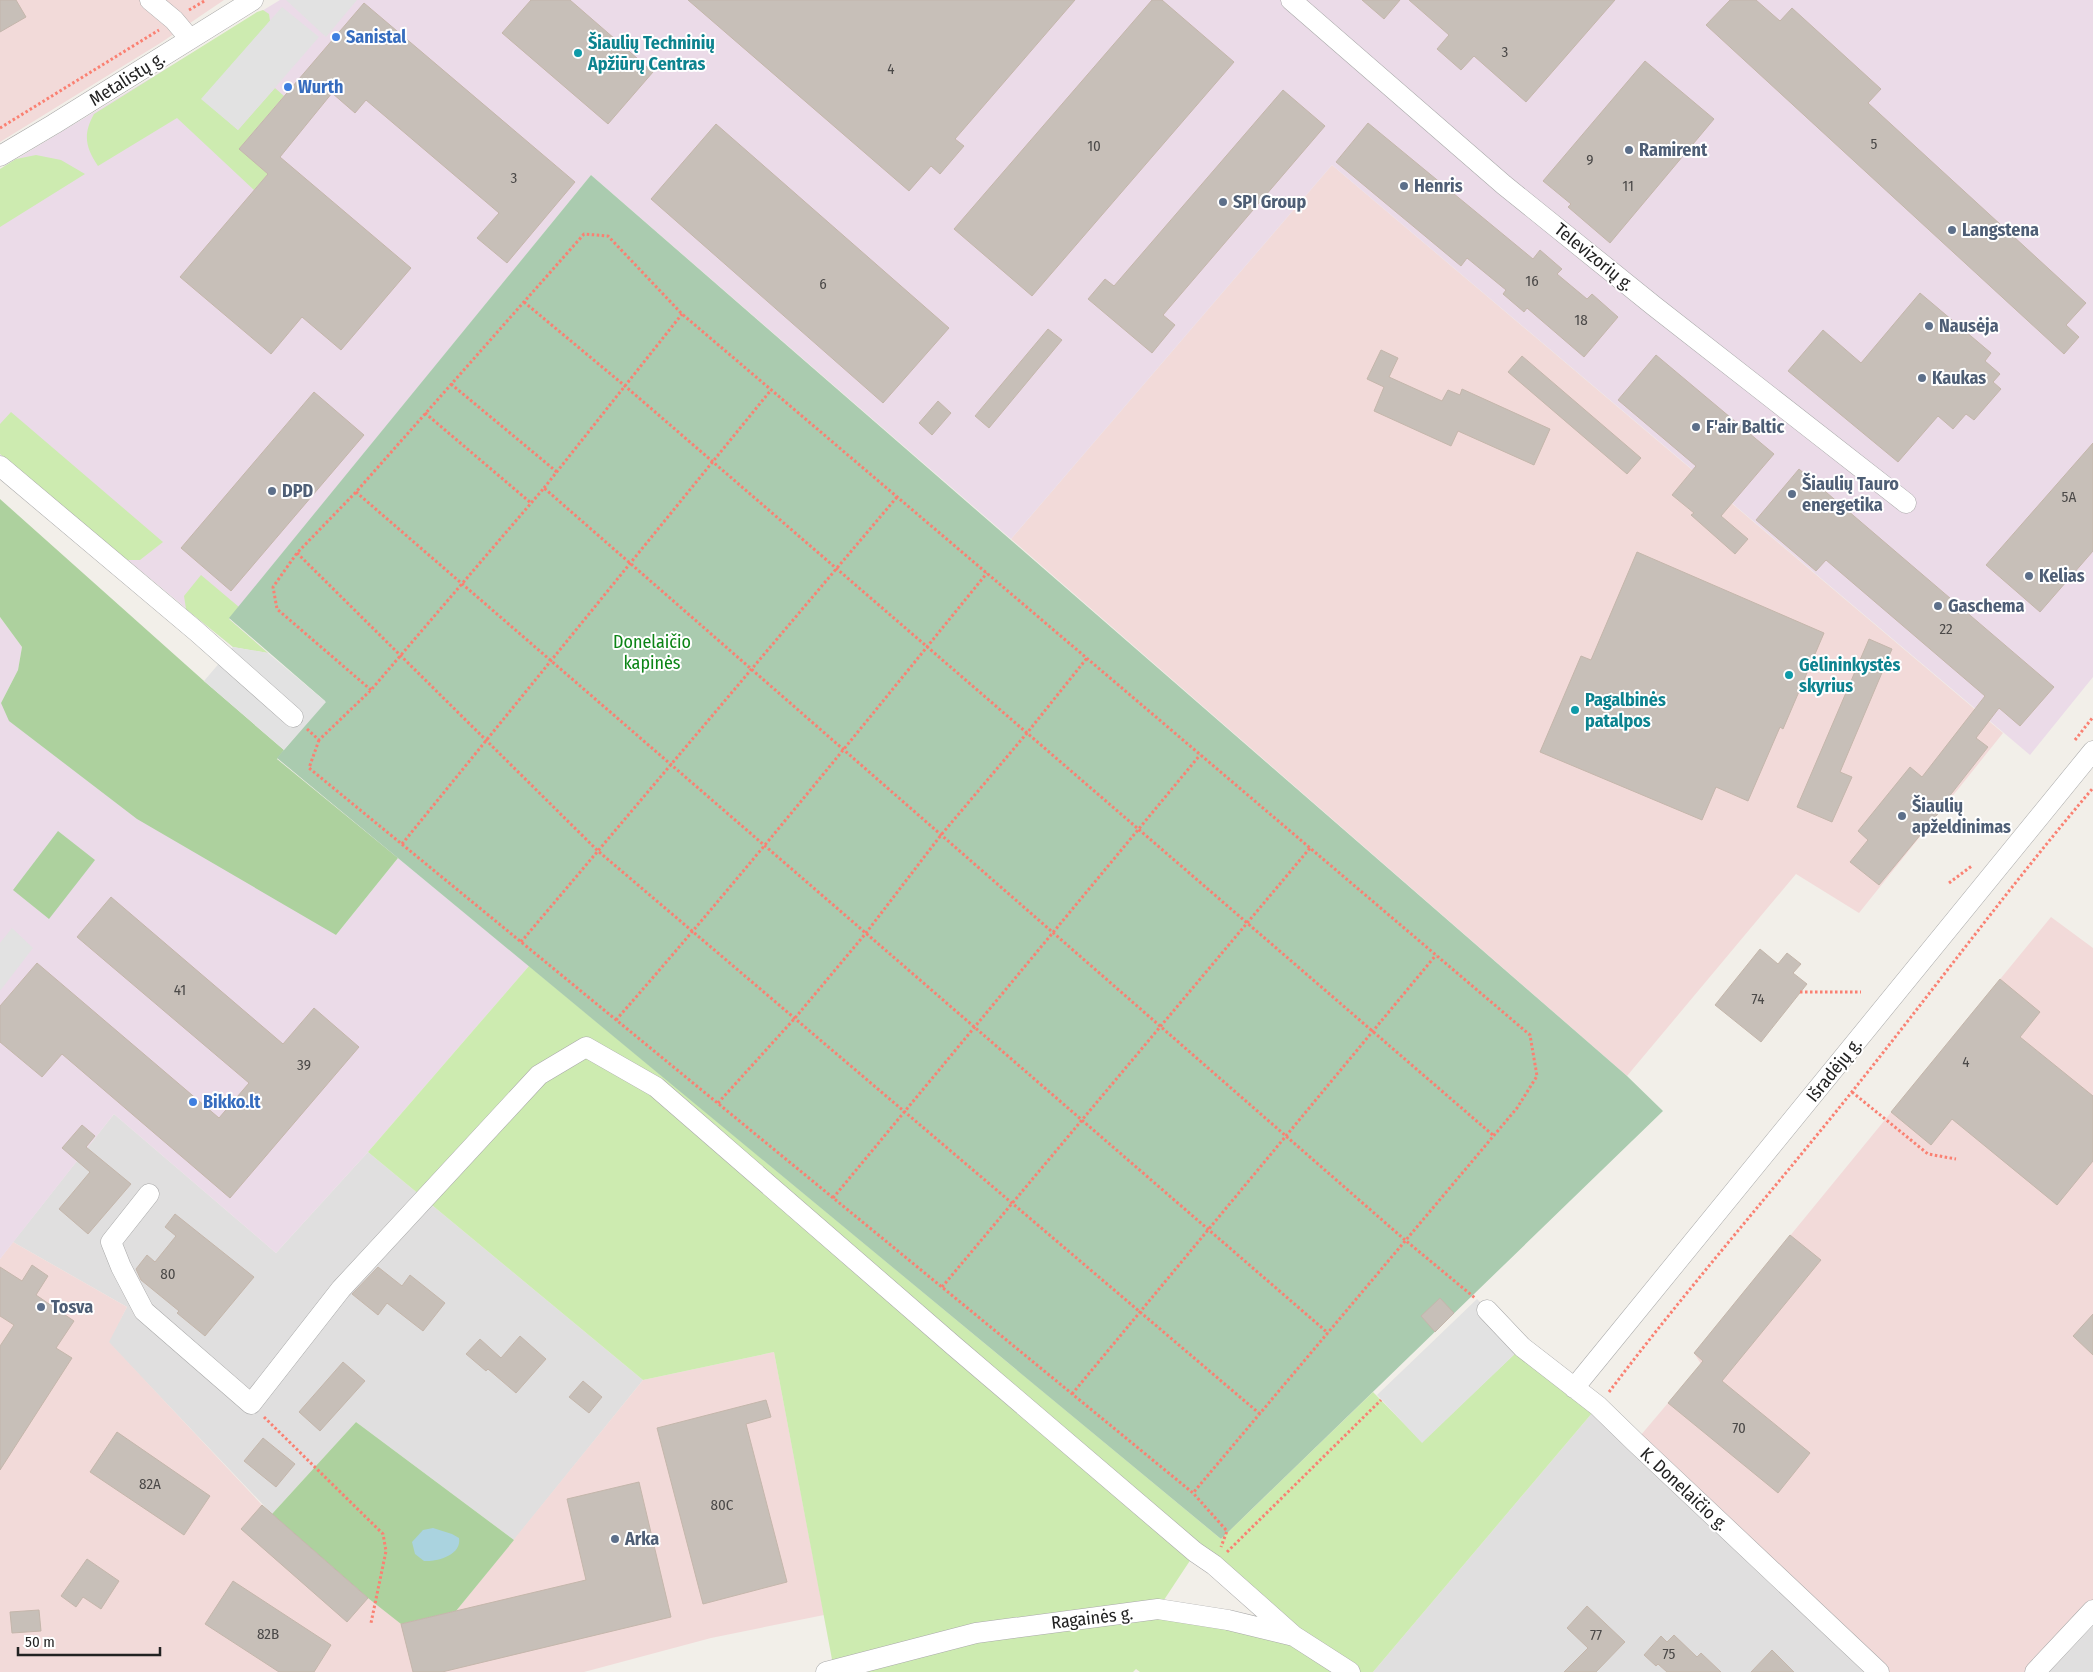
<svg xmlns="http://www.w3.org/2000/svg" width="2093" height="1672" font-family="'Fira Sans Condensed',sans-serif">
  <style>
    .residential { fill: #e0dfdf }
    .commercial { fill: #f2dad9 }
    .industrial { fill: #ebdbe8 }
    .grass { fill: #cdebb0; fill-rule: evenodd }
    .forest { fill: #add19e }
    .cemetery { fill: #aacbaf }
    .parking { fill: #e2e2e2 }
    .water { fill: #aad3df }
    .building { fill: #c7bfb8; stroke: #c4b6ab }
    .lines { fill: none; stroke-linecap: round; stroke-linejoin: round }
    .minor-casing { stroke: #a9a9a9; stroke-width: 21 }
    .path { stroke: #fa8072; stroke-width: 3; stroke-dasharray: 2.5 2.5; stroke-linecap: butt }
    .minor { stroke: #fff; stroke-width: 20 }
    .shop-dot { fill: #3f7fe0; stroke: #fff; stroke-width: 2 }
    .culture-dot { fill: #0f9aa8; stroke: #fff; stroke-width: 2 }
    .service-dot { fill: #5c6f8a; stroke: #fff; stroke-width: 2 }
    .labels { text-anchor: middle; stroke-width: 4; stroke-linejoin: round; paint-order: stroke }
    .number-label { font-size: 15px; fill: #4b4948 }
    .shop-label { font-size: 18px; font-weight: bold; fill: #366cbe; stroke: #fff; text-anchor: start }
    .culture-label { font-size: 18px; font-weight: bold; fill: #0d838f; stroke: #fff; text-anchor: start }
    .street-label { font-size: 18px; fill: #222; stroke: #fff }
    .service-label { font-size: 18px; font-weight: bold; fill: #4e5e75; stroke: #fff; text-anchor: start }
    .park-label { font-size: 18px; fill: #0c8416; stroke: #fff }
  </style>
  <rect width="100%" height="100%" fill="#f2efe9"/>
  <path class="residential" d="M 114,1114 L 276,1253 L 368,1152 L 643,1380 L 514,1540 L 356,1422 L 272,1514 L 108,1342 L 127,1307 L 13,1242 Z
    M 1598,1406 L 1879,1672 L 1373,1672 Z
    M 2093,1610 L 2093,1672 L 2035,1672 Z"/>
  <path class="commercial" d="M 0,0 L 224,0 L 162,42 L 0,142 Z
    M 1332,165 L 2003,733 L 1859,913 L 1796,874 L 1627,1076 L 1011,539 Z
    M 2051,917 L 2093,948 L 2093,1610 L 2035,1672 L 1879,1672 L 1635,1442 L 1701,1364 L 1694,1353 Z
    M 13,1242 L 127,1307 L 109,1342 L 262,1505 L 368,1598 L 456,1611 L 643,1380 L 774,1352 L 824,1615 L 711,1638 L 584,1672 L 0,1672 L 0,1259 Z"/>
  <path class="industrial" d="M 280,0 L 2093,0 L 2093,677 L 2030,755 L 1332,165 L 1011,539 L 591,175 L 229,619 L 268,653 L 233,647 L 0,454 L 0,169 Z
    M 0,617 L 22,647 L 18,670 L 1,703 L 336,935 L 398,858 L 529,966 L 368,1152 L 276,1253 L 114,1114 L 0,1259 Z"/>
  <path class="grass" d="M 263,10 L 269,14 L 270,21 L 202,99 L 238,130 L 275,88 L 284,96 L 239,149 L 268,174 L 254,190 L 177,118 L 98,166 C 85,147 83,134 94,114 L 257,12 Z
    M 36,155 L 61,160 L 85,174 L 0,227 L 0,169 L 16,159 Z
    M 11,412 L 163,542 L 140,560 L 126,560 L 0,454 L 0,424 Z
    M 201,575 L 239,607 L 229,619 L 268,653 L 233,647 L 186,609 L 184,596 Z
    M 529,966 L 1221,1539 L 1373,1392 L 1422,1442 L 1522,1347 L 1598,1406 L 1373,1672 L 1140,1672 L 1136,1669 L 1133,1672 L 826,1672 L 834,1670 L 774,1352 L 643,1380 L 368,1152 ZM 1195,1553 L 1292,1636 L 1158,1609 Z"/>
  <path class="forest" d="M 0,499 L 204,681 L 284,750 L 277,759 L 398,858 L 336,935 L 137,819 L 9,721 L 1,703 L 18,670 L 22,647 L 0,617 Z
    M 58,831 L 95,860 L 49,919 L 13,890 Z
    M 356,1422 L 514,1540 L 456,1611 L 401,1624 L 368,1598 L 272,1514 Z"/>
  <path class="cemetery" d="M 591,175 L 1627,1076 L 1663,1111 L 1221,1539 L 277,758 L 325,701 L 229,618 Z"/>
  <path class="parking" d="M 286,0 L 357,0 L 326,37 Z
    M 282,7 L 319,37 L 238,130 L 201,99 Z
    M 233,647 L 268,653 L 326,702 L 284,750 L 204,681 Z
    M 12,928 L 33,948 L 0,991 L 0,943 Z
    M 1477,1299 L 1522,1347 L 1422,1443 L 1377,1395 Z"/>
  <path class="water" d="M 433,1528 L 452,1534 L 459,1538 C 462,1555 437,1562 424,1561 L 415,1554 L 412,1542 L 423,1530 Z"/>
  <path class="building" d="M 0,0 L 16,0 L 26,17 L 0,32 Z
    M 531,0 L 570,0 L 653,72 L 608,124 L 502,33 Z
    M 688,0 L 1075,0 L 955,139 L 964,146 L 940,174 L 931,166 L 909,191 Z
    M 1152,0 L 1162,0 L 1234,62 L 1032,296 L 954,229 Z
    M 1362,0 L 1400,0 L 1384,19 Z
    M 1409,0 L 1615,0 L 1526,102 L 1474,56 L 1461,70 L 1437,49 L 1449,35 Z
    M 1730,0 L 1756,0 L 1780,21 L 1792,8 L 1881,89 L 1868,103 L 2086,303 L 2066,325 L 2079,337 L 2064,354 L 1706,25 Z
    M 364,3 L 575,182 L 507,263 L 477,238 L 499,213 L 366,100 L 355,113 L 332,93 L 280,157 L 411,268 L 341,350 L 302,317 L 271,354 L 180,277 L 268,174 L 239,149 Z
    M 1645,61 L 1714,119 L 1610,243 L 1568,207 L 1571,204 L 1543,181 Z
    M 1283,90 L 1325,126 L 1163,315 L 1175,325 L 1152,353 L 1088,299 L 1105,279 L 1114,286 Z
    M 1368,123 L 1533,259 L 1540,250 L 1562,269 L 1557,274 L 1587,299 L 1592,294 L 1618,317 L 1584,357 L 1527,308 L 1524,312 L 1503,294 L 1506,290 L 1467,258 L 1461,266 L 1336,162 Z
    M 716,124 L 949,328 L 883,403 L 651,199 Z
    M 1920,293 L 1991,353 L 1985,361 L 2000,374 L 1993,382 L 2001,389 L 1974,420 L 1966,414 L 1953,429 L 1938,416 L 1898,462 L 1788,371 L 1823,330 L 1861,363 Z
    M 1048,329 L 1062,340 L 989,428 L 975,416 Z
    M 1381,350 L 1398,358 L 1389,377 L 1442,401 L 1448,390 L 1460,395 L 1462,389 L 1550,429 L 1534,465 L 1458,431 L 1451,446 L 1374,411 L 1384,387 L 1367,379 Z
    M 1656,355 L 1774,454 L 1721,516 L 1748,539 L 1735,554 L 1691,515 L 1694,513 L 1672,495 L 1696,466 L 1618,400 Z
    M 1522,356 L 1641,458 L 1627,474 L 1508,372 Z
    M 314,392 L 364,435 L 231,591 L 181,548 Z
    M 938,401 L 951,413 L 932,435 L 919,423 Z
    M 2093,443 L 2093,551 L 2040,612 L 1986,565 Z
    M 1799,469 L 2054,687 L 2020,726 L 1999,708 L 1976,738 L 1988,747 L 1948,798 L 1950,799 L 1879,885 L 1850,862 L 1868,840 L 1858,831 L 1910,767 L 1922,777 L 1985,696 L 1826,560 L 1816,571 L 1756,520 Z
    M 1637,552 L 1824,633 L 1783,729 L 1780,727 L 1748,801 L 1716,787 L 1702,820 L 1540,752 L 1581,656 L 1591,660 Z
    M 1869,639 L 1892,649 L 1840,772 L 1852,777 L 1832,822 L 1797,807 Z
    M 111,897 L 283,1044 L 314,1008 L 359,1047 L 230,1198 L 62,1054 L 42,1077 L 0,1042 L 0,1006 L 37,963 L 219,1118 L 249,1083 L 77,937 Z
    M 1760,949 L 1778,964 L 1787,953 L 1801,964 L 1793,973 L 1807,984 L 1761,1042 L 1715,1005 Z
    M 2000,979 L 2040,1012 L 2020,1037 L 2093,1096 L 2093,1161 L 2057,1205 L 1952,1119 L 1931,1145 L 1891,1112 Z
    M 82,1125 L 95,1136 L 86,1147 L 131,1184 L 88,1234 L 59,1209 L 90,1172 L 62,1148 Z
    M 175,1214 L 254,1277 L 205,1336 L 177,1313 L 179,1311 L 141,1280 L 136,1269 L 147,1255 L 155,1262 L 176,1236 L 165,1227 Z
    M 1790,1235 L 1821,1260 L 1722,1381 L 1810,1453 L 1778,1493 L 1668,1403 L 1703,1361 L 1694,1353 Z
    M 32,1265 L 48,1276 L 36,1295 L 74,1321 L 56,1348 L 72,1358 L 0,1470 L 0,1346 L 14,1325 L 0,1316 L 0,1267 L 22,1281 Z
    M 378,1267 L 402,1286 L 410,1275 L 445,1303 L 423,1331 L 387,1303 L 378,1315 L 352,1294 Z
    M 1440,1298 L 1454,1313 L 1435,1332 L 1421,1316 Z
    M 2093,1314 L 2093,1355 L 2073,1336 Z
    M 520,1336 L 546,1359 L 516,1393 L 488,1369 L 486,1371 L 466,1354 L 480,1339 L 501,1358 Z
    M 343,1362 L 365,1381 L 320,1431 L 299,1412 Z
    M 583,1381 L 602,1397 L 589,1413 L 569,1397 Z
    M 766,1400 L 771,1417 L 746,1424 L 787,1582 L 703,1604 L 657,1428 Z
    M 117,1432 L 210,1496 L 184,1535 L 90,1472 Z
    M 263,1438 L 295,1464 L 276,1487 L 244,1461 Z
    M 639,1482 L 671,1617 L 442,1672 L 413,1672 L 401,1624 L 586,1580 L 567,1499 Z
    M 262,1505 L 368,1598 L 347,1622 L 241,1529 Z
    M 87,1559 L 119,1581 L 101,1609 L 83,1597 L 76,1607 L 61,1596 Z
    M 233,1581 L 331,1645 L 314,1672 L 279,1672 L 205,1624 Z
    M 1587,1606 L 1625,1642 L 1596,1672 L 1564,1672 L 1588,1648 L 1567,1628 Z
    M 39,1610 L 41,1631 L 12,1633 L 10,1612 Z
    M 1674,1635 L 1697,1657 L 1701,1653 L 1721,1672 L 1667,1672 L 1658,1664 L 1656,1666 L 1644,1655 L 1661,1636 L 1667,1642 Z
    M 1772,1650 L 1794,1672 L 1751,1672 Z"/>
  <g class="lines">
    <g class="minor-casing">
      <path id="minor" d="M 150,0 L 174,20 L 190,39
        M 1291,0 L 1504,185 L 1654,306 L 1906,503
        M 0,156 L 54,124 L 253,0
        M 0,466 L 196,631 L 293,717
        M 149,1194 L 111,1242 L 121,1267 L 144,1311 L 251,1404 L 341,1289 L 539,1075 L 586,1047 L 656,1087 L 954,1346 L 1195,1552 L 1214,1565 L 1294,1636
        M 1487,1310 L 1522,1347 L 1598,1406 L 1635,1442 L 1879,1672
        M 1574,1388 L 2093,751
        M 826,1672 L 976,1633 L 1158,1609 L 1228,1620 L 1294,1636 L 1350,1672
        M 2035,1672 L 2093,1610"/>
    </g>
    <path class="path" d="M 189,10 L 206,0
      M 0,128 L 159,30
      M 524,302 L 625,386 L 1494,1136
      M 451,384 L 557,472
      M 425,413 L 531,503
      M 544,488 L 682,314
      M 356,492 L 1328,1333
      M 297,553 L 598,851 L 1260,1414
      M 371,690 L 277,609 L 273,587 L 297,553 L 356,492 L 584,234 L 608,236 L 682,314 L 1530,1035 L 1537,1076 L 1517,1108 L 1193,1493
      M 307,729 L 319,740 L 371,690 L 544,488 L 1405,1240 L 1475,1298
      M 319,740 L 309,768 L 1193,1493 L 1227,1531 L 1221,1547
      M 2075,740 L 2093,717
      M 402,844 L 771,390
      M 1949,883 L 1973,865
      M 521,942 L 897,497
      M 1800,992 L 1861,992
      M 616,1020 C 744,874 865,723 987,573
      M 1852,1092 L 1928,1154 L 1956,1159
      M 718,1103 L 795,1018 L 866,933 L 941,835 L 1027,733 L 1087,658
      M 833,1198 L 1200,755
      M 942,1287 L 1310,848
      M 1609,1392 C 1686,1290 1771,1193 1851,1093 C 1932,992 2009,887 2093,788
      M 1072,1394 L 1436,955
      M 264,1417 L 383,1534 L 386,1551 L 371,1623
      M 1227,1552 L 1381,1400"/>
    <use href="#minor" class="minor"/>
  </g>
  <g class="shop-dot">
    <circle cx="336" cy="37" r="5"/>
    <circle cx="288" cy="87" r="5"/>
    <circle cx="193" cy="1102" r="5"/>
  </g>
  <g class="culture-dot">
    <circle cx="578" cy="53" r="5"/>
    <circle cx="1789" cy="675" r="5"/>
    <circle cx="1575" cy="710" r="5"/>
  </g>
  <g class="service-dot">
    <circle cx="1629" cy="150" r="5"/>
    <circle cx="1404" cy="186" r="5"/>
    <circle cx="1223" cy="202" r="5"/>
    <circle cx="1952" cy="230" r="5"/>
    <circle cx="1929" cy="326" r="5"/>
    <circle cx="1922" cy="378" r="5"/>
    <circle cx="1696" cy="427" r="5"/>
    <circle cx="272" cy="491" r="5"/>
    <circle cx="1792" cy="494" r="5"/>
    <circle cx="2029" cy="576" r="5"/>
    <circle cx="1938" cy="606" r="5"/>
    <circle cx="1902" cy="816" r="5"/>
    <circle cx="41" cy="1307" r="5"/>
    <circle cx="615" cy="1539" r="5"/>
  </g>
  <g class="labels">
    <g class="number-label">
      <text x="1505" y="57">3</text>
      <text x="891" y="74">4</text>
      <text x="1874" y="149">5</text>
      <text x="1094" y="151">10</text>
      <text x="1590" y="165">9</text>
      <text x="514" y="183">3</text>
      <text x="1628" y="191">11</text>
      <text x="1532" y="286">16</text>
      <text x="823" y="289">6</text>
      <text x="1581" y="325">18</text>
      <text x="2069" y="502">5A</text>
      <text x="1946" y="634">22</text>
      <text x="180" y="995">41</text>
      <text x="1758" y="1004">74</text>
      <text x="1966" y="1067">4</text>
      <text x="304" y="1070">39</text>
      <text x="168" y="1279">80</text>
      <text x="1739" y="1433">70</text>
      <text x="150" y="1489">82A</text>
      <text x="722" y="1510">80C</text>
      <text x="268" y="1639">82B</text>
      <text x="1596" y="1640">77</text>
      <text x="1669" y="1659">75</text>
    </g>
    <g class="shop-label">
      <text x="346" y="43">Sanistal</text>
      <text x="298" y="93">Wurth</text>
      <text x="203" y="1108">Bikko.lt</text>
    </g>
    <g class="culture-label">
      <text x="588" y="49">Šiaulių Techninių<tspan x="588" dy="21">Apžiūrų Centras</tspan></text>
      <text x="1799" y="671">Gėlininkystės<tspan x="1799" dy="21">skyrius</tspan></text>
      <text x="1585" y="706">Pagalbinės<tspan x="1585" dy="21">patalpos</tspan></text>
    </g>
    <g class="street-label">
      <text transform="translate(127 79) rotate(-32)" y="6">Metalistų g.</text>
      <text transform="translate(1594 257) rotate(39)" y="6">Televizorių g.</text>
      <text transform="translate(1834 1070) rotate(-51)" y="6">Išradėjų g.</text>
      <text transform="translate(1684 1489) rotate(43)" y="6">K. Donelaičio g.</text>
      <text transform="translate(1092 1618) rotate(-7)" y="6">Ragainės g.</text>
    </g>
    <g class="service-label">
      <text x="1639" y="156">Ramirent</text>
      <text x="1414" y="192">Henris</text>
      <text x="1233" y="208">SPI Group</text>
      <text x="1962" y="236">Langstena</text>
      <text x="1939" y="332">Nausėja</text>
      <text x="1932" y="384">Kaukas</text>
      <text x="1706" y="433">F'air Baltic</text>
      <text x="1802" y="490">Šiaulių Tauro<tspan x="1802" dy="21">energetika</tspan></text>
      <text x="282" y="497">DPD</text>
      <text x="2039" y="582">Kelias</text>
      <text x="1948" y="612">Gaschema</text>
      <text x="1912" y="812">Šiaulių<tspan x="1912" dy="21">apželdinimas</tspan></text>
      <text x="51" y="1313">Tosva</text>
      <text x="625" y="1545">Arka</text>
    </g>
    <g class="park-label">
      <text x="652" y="648">Donelaičio<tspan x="652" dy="21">kapinės</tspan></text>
    </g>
  </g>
  <path d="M18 1647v8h142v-8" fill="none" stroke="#222222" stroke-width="2.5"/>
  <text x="25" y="1647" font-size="15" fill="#222222" stroke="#ffffff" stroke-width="4" paint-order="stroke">50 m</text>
</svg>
